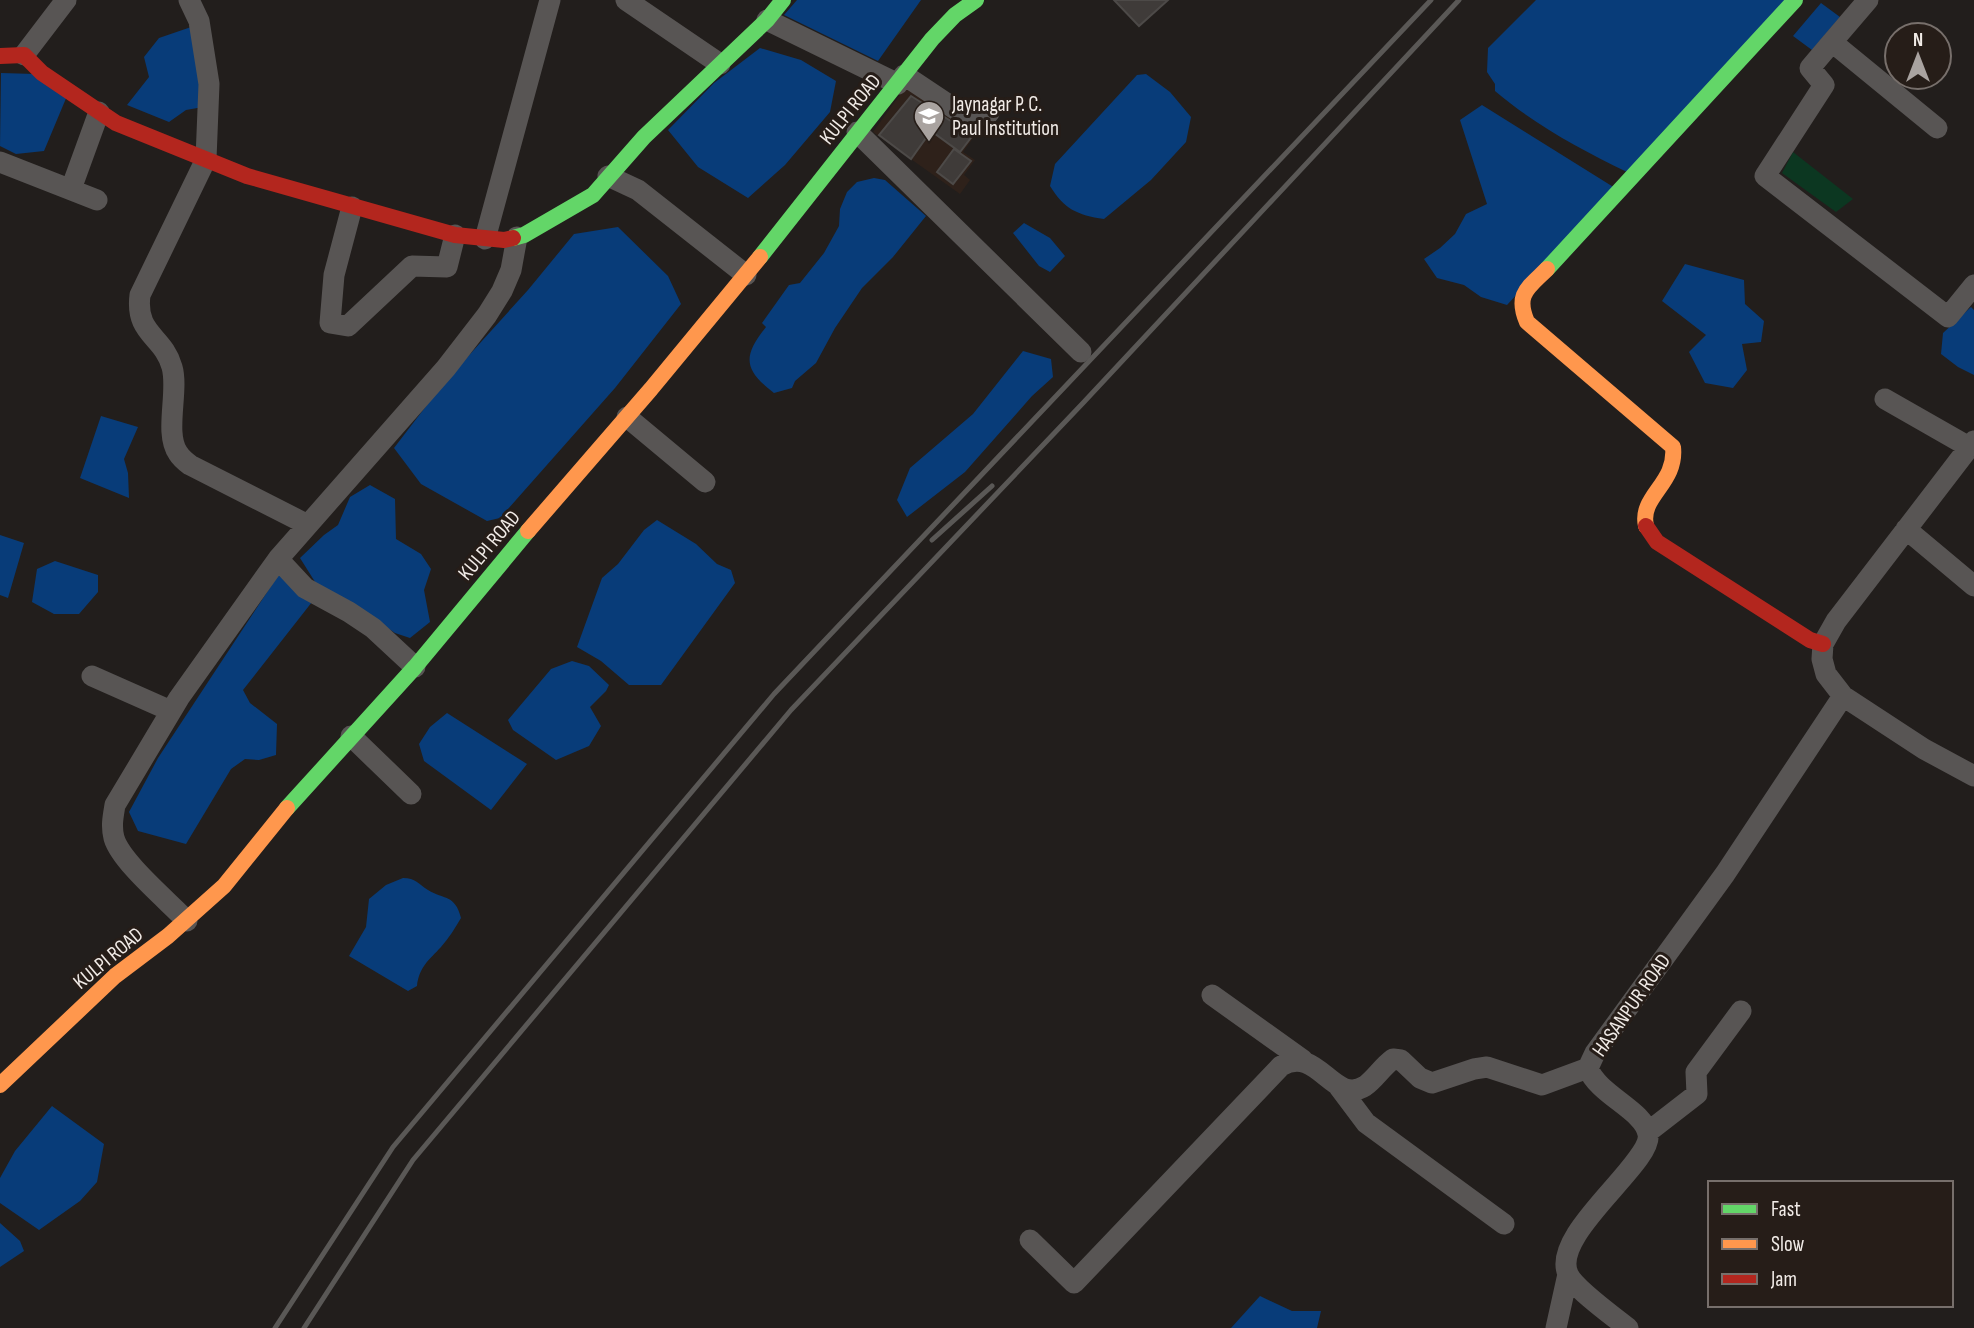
<svg xmlns="http://www.w3.org/2000/svg" width="1974" height="1328" font-family="'Sofia Sans Condensed',sans-serif">
  <style>
    .built { fill: #2e211a }
    .green { fill: #0c3721 }
    .water { fill: #083c79 }
    .building { fill: #3f3b39; stroke: #4d4a48; stroke-width: 2 }
    .lines { fill: none; stroke-linecap: round; stroke-linejoin: round }
    .street { stroke: #585554; stroke-width: 21 }
    .fast { stroke: #63d668; stroke-width: 16 }
    .slow { stroke: #ff974d; stroke-width: 16 }
    .jam { stroke: #b3261e; stroke-width: 16 }
    .rail { stroke: #5a5856; stroke-width: 5 }
    .labels { text-anchor: middle; stroke-width: 6; stroke-linejoin: round; paint-order: stroke }
    .poi-label { font-size: 21px; fill: #f1ebe7; stroke: #261d18; text-anchor: start }
    .street-label { font-size: 21px; fill: #f1ebe7; stroke: #261d18 }
  </style>
  <rect width="100%" height="100%" fill="#221e1c"/>
  <path class="built" d="M 907,85 L 976,134 L 963,152 L 975,160 L 964,175 L 970,180 L 960,194 L 873,132 Z"/>
  <path class="green" d="M 1793,152 L 1853,199 L 1836,212 L 1782,173 Z"/>
  <path class="water" d="M 797,0 L 921,0 L 878,61 L 784,15 Z
    M 1536,0 L 1790,0 L 1627,172 C 1580,149 1535,125 1495,91 L 1495,84 L 1487,72 L 1488,48 Z
    M 1821,3 L 1840,17 L 1812,50 L 1793,36 Z
    M 194,26 L 203,107 L 186,110 L 169,122 L 127,105 L 149,77 L 144,57 L 159,38 Z
    M 760,48 L 801,60 L 836,81 L 830,112 L 785,165 L 748,198 L 698,167 L 668,130 L 714,83 Z
    M 1,73 L 35,74 L 67,96 L 44,151 L 16,154 L 0,146 Z
    M 1146,74 L 1170,92 L 1191,117 L 1186,142 L 1151,180 L 1104,219 C 1077,215 1064,209 1050,186 L 1055,164 L 1137,75 Z
    M 1482,105 L 1615,188 L 1507,305 L 1481,297 L 1464,285 L 1437,278 L 1424,259 L 1440,248 L 1455,234 L 1466,214 L 1487,204 L 1460,120 Z
    M 874,178 L 885,180 L 926,216 L 893,257 L 862,288 L 835,328 L 816,363 L 795,381 L 792,388 L 774,393 C 744,370 742,357 766,327 L 762,323 L 789,285 L 800,283 L 824,253 L 839,226 L 840,209 L 847,192 L 857,182 Z
    M 1024,223 L 1050,238 L 1065,256 L 1050,272 L 1039,266 L 1013,233 Z
    M 618,227 L 668,276 L 681,304 L 615,388 L 500,518 L 487,521 L 421,484 L 394,448 L 443,384 L 528,290 L 574,234 Z
    M 1685,264 L 1744,280 L 1745,304 L 1764,321 L 1761,342 L 1742,344 L 1747,370 L 1733,388 L 1705,383 L 1689,352 L 1706,335 L 1662,301 Z
    M 1971,307 L 1974,310 L 1974,375 L 1958,367 L 1941,354 L 1943,333 Z
    M 1023,351 L 1051,359 L 1053,377 L 1032,396 L 965,472 L 907,517 L 897,500 L 910,468 L 973,414 Z
    M 101,416 L 138,427 L 124,459 L 128,473 L 129,498 L 80,478 Z
    M 370,485 L 395,499 L 396,539 L 421,554 L 431,569 L 424,590 L 430,622 L 410,638 L 395,633 L 370,616 L 317,585 L 300,558 L 324,535 L 338,525 L 350,497 Z
    M 657,520 L 696,544 L 717,564 L 731,570 L 735,583 L 661,685 L 629,685 L 601,661 L 577,647 L 602,578 L 618,564 L 644,530 Z
    M 0,535 L 24,543 L 8,598 L 0,595 Z
    M 55,561 L 98,575 L 98,592 L 79,614 L 54,614 L 32,602 L 37,569 Z
    M 279,574 L 312,602 L 243,690 L 250,703 L 277,724 L 276,755 L 259,760 L 245,759 L 231,769 L 186,844 L 138,831 L 129,812 L 158,758 Z
    M 572,661 L 589,666 L 609,685 L 606,691 L 590,707 L 601,726 L 589,746 L 556,760 L 513,730 L 508,720 L 551,669 Z
    M 447,713 L 527,764 L 491,810 L 424,761 L 419,744 L 430,727 Z
    M 403,878 C 416,878 418,884 428,890 C 444,900 455,894 461,918 C 455,928 449,938 441,947 C 429,960 419,967 417,986 L 408,991 L 349,956 L 366,927 L 369,899 L 386,885 Z
    M 52,1106 L 104,1144 L 97,1182 L 80,1201 L 39,1230 L 0,1203 L 0,1178 L 15,1151 Z
    M 0,1223 L 20,1241 L 24,1251 L 0,1267 Z
    M 1260,1296 L 1292,1311 L 1321,1311 L 1317,1328 L 1231,1328 Z"/>
  <path class="building" d="M 1114,0 L 1168,0 L 1139,26 Z
    M 911,96 L 973,135 L 960,152 L 931,131 L 911,159 L 879,135 Z
    M 954,149 L 971,161 L 953,184 L 937,172 Z"/>
  <g class="lines">
    <path class="street" d="M 189,0 L 199,21 L 209,84 L 206,159 L 140,295 C 135,335 163,335 172,367 C 179,391 164,433 178,453 C 181,458 186,462 190,465 L 308,525
      M 626,0 L 720,64
      M 767,20 L 898,84
      M 1832,42 L 1868,0
      M 24,55 L 66,0
      M 904,75 L 970,119 L 989,113
      M 1937,128 L 1832,42 L 1810,68 L 1824,85 L 1765,176 L 1948,317 L 1974,285
      M 857,132 L 1081,352
      M 0,162 L 97,200
      M 608,176 L 638,190 L 746,275
      M 71,189 L 99,112
      M 352,207 L 334,275 L 330,323 L 348,326 L 412,266 L 447,267 L 455,235
      M 485,239 L 550,0
      M 1885,399 L 1969,447
      M 627,417 L 705,482
      M 1974,441 L 1836,621 L 1823,644 L 1822,659 L 1826,674 L 1843,696 L 1924,749 L 1974,776
      M 1906,529 L 1974,586
      M 278,559 L 305,588 L 349,612 L 373,628 L 415,667
      M 92,676 L 171,711
      M 351,736 L 411,794
      M 187,921 C 168,901 121,862 114,838 C 111,826 113,817 115,805 L 179,698 L 278,559 L 446,368 L 487,315 L 502,291 L 511,270 L 517,237
      M 1212,995 L 1303,1060
      M 1339,1087 L 1366,1123 L 1504,1224
      M 1648,1132 L 1697,1094 L 1696,1072 L 1741,1011
      M 1030,1240 L 1074,1283 L 1281,1066 C 1318,1044 1333,1106 1365,1086 C 1375,1079 1382,1067 1393,1059 L 1401,1060 L 1420,1078 L 1432,1083 L 1474,1069 L 1487,1067 L 1542,1085 L 1588,1068
      M 1556,1328 L 1568,1274
      M 1628,1328 C 1614,1317 1574,1288 1568,1274 C 1550,1234 1654,1162 1648,1134 C 1644,1110 1598,1095 1588,1068 L 1595,1053 L 1725,874 L 1843,696"/>
    <path class="fast" d="M 513,238 L 524,235 L 593,195 L 644,137 L 767,20 L 783,0
      M 760,257 L 932,39 L 955,15 L 976,0
      M 1547,269 L 1795,0
      M 287,808 L 415,667 L 528,531"/>
    <path class="slow" d="M 1547,269 C 1528,288 1515,294 1527,322 L 1673,447 C 1677,484 1639,496 1646,526
      M 528,531 L 651,389 L 760,257
      M 0,1085 L 115,976 L 168,936 L 224,886 L 287,808"/>
    <path class="jam" d="M 0,56 L 24,55 L 42,73 L 116,123 L 247,176 L 455,235 L 504,240 L 513,238
      M 1646,526 L 1657,542 L 1810,640 L 1823,644"/>
    <path class="rail" d="M 932,540 L 992,486
      M 275,1328 L 393,1147 L 774,694 L 1431,0
      M 304,1328 L 413,1160 L 791,710 L 1083,403 L 1459,0"/>
  </g>
  <defs>
    <g id="school-pin" transform="scale(1.575)"><path d="M0 17L-7.5 6A9.5 9.5 0 1 1 7.5 6Z" fill="#a9a3a0" stroke="#261d18"/><path d="M0-5L7-2L0 1L-7-2ZM-4 1L0 2.5L4 1V4Q0 6-4 4Z" fill="#fff"/></g>
  </defs>
  <g fill-rule="evenodd">
    <use href="#school-pin" x="929" y="116"/>
  </g>
  <g class="labels">
    <g class="poi-label">
      <text x="952" y="111">Jaynagar P. C.<tspan x="952" dy="24">Paul Institution</tspan></text>
    </g>
    <g class="street-label">
      <text transform="translate(850 109) rotate(-51)" y="7">KULPI ROAD</text>
      <text transform="translate(489 545) rotate(-50)" y="7">KULPI ROAD</text>
      <text transform="translate(108 958) rotate(-40)" y="7">KULPI ROAD</text>
      <text transform="translate(1631 1005) rotate(-55)" y="7">HASANPUR ROAD</text>
    </g>
  </g>
  <rect x="1708" y="1181" width="245" height="126" fill="#261d18" stroke="#776f6b" stroke-width="2"/>
  <rect x="1722" y="1204" width="35" height="10" fill="#63d668" stroke="#776f6b" stroke-width="2"/>
  <text x="1771" y="1216" font-size="21" fill="#f1ebe7">Fast</text>
  <rect x="1722" y="1239" width="35" height="10" fill="#ff974d" stroke="#776f6b" stroke-width="2"/>
  <text x="1771" y="1251" font-size="21" fill="#f1ebe7">Slow</text>
  <rect x="1722" y="1274" width="35" height="10" fill="#b3261e" stroke="#776f6b" stroke-width="2"/>
  <text x="1771" y="1286" font-size="21" fill="#f1ebe7">Jam</text>
  <g transform="translate(1918 56)"><circle r="33" fill="#261d18" stroke="#776f6b" stroke-width="2"/>
  <path d="M0-5L12 26L0 18L-12 26Z" fill="#a9a3a0"/>
  <text y="-10" font-size="19" font-weight="bold" text-anchor="middle" fill="#f1ebe7">N</text>
  </g>
</svg>
